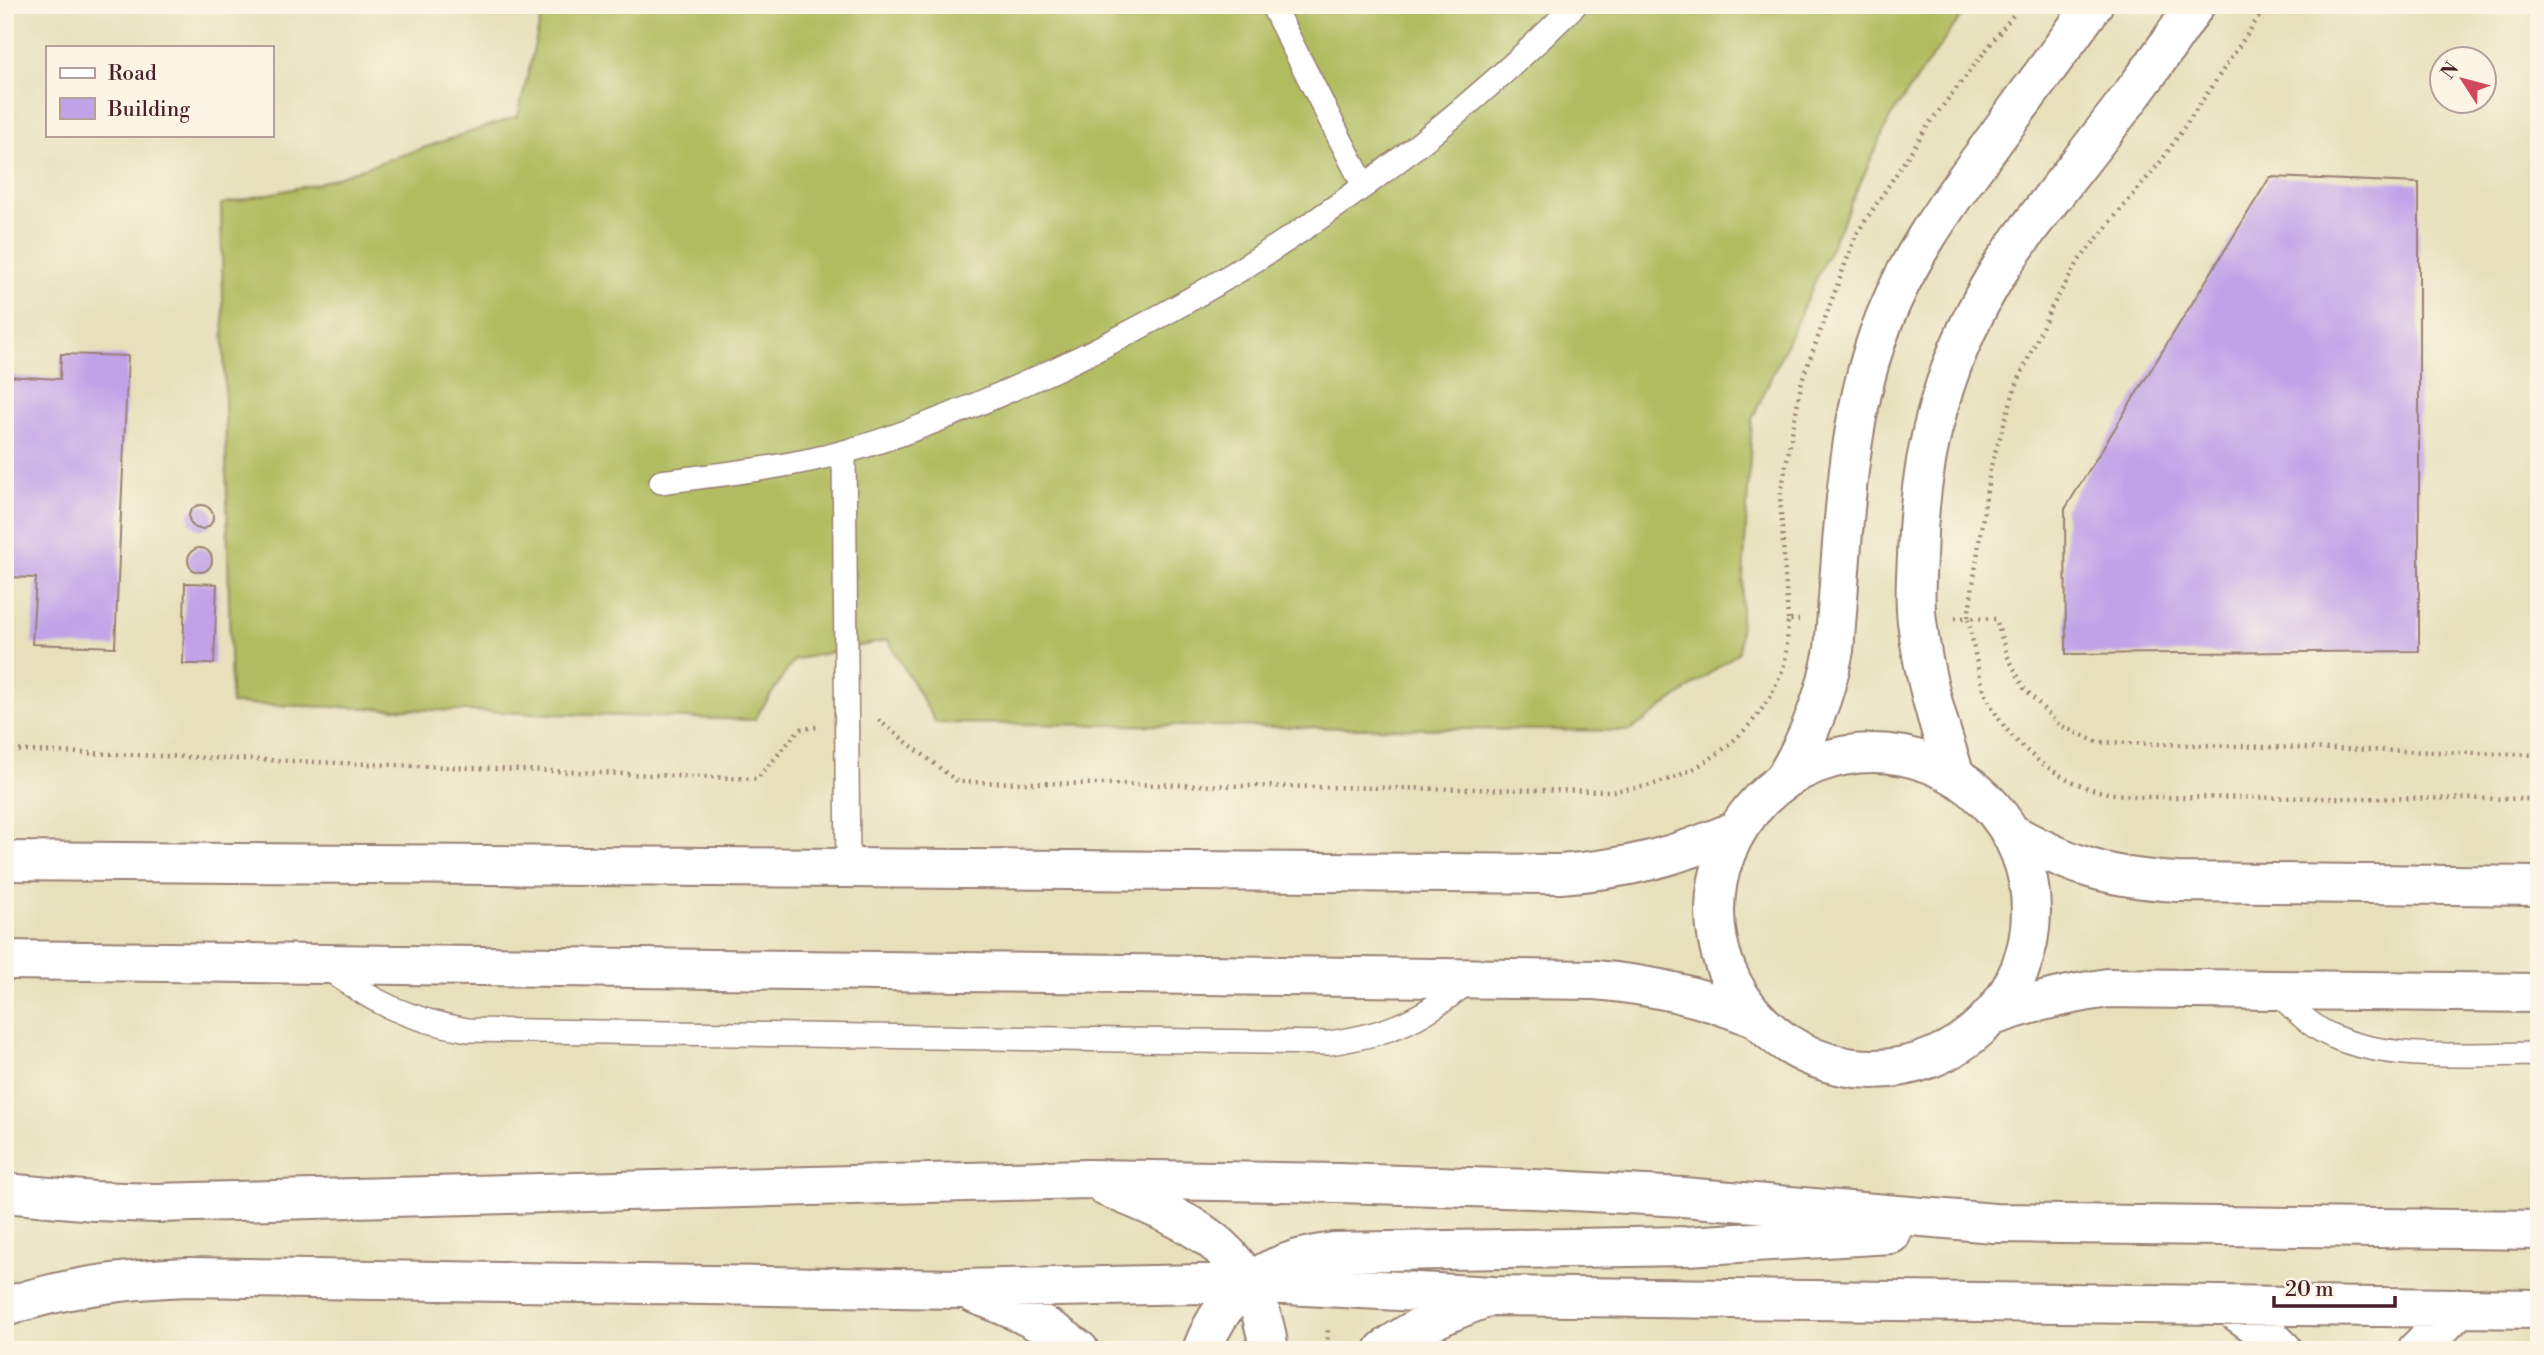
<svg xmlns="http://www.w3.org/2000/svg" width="2544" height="1355" font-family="'Libre Bodoni',serif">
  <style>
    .grass { fill: #b0bc5e; stroke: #7d6e44; stroke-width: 2 }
    .building { fill: #c0a2e8 }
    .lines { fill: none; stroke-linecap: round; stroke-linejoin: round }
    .service-casing { stroke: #988073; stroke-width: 26 }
    .minor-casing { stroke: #988073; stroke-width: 42 }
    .tertiary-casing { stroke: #988073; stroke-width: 42 }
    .path { stroke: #988073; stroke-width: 4.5; stroke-dasharray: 2 5; stroke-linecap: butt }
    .service { stroke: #fff; stroke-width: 23 }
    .minor { stroke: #fff; stroke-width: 38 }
    .tertiary { stroke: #fff; stroke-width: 38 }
  </style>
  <rect width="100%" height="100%" fill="#fcf5e5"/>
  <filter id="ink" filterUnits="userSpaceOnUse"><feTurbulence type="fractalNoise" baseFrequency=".0143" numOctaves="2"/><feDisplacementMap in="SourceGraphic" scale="14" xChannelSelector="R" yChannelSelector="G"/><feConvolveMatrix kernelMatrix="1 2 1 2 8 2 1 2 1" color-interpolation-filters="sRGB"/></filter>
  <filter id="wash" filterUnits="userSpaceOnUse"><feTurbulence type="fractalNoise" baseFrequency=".00686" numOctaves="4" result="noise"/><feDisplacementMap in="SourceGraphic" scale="28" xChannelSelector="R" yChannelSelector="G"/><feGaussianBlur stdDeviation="1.57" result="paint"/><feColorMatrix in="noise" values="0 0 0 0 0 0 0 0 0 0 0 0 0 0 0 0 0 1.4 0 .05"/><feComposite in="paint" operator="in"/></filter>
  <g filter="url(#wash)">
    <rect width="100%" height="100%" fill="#e7e0bb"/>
    <path class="grass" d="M 544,5 L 1969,5 L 1891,116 L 1752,419 L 1739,652 L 1630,731 L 936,723 L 888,640 L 794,660 L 754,720 L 231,704 L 221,204 L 316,184 L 518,116 Z"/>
    <g id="blocks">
      <path class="building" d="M 2270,177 L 2419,183 L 2419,651 L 2066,654 L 2065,509 Z
        M 61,354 L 128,356 L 115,647 L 32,644 L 36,578 L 5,577 L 5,376 L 60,379 Z
        M189 517a12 12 0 1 1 24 0a12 12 0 1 1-24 0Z
        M188 560a12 12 0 1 1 24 0a12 12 0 1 1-24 0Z
        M 185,583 L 217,584 L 214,664 L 183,664 Z"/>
    </g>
  </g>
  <g filter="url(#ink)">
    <use href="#blocks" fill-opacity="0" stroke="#988073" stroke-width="2"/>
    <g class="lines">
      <g class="service-casing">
        <path id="service" d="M 1272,5 L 1364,186
          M 844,452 L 848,867
          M 661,482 C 722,474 785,468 844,452 C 906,435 970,408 1028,382 C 1231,291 1417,163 1575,5
          M 323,964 C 369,1002 410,1020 468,1030 L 1329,1043 C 1391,1034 1424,1019 1472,978
          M 2274,989 C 2292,1007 2309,1026 2332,1036 C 2389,1062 2476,1054 2539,1054"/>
      </g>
      <g class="minor-casing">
        <path id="minor" d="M 1955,775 C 1938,724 1923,674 1917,621 C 1914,600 1916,578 1917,557 C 1919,449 1946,352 2005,261 C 2025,232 2047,204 2069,176 C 2113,120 2156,65 2195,5
          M 1784,780 C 1809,738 1825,698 1834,650 C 1843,548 1844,433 1878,336 C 1903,265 1945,206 1990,146 C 2024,99 2059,53 2093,5
          M 1106,1187 C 1194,1224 1254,1244 1269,1350
          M 5,1193 L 94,1201 L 155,1203 L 1088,1179 L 1338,1183 L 1534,1189 L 1683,1197 L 1994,1223 L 2539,1230
          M 975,1294 C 1013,1308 1047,1324 1079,1350
          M 2229,1306 L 2263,1330 L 2283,1350
          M 5,1307 C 65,1287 125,1279 188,1277 L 959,1289 L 1249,1283 L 1493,1296 L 2539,1309
          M 1202,1350 C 1225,1287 1270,1260 1333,1252 L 1687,1246 L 1891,1234
          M 1384,1350 C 1414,1328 1447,1312 1481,1300
          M 2417,1350 L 2460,1308"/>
      </g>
      <g class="tertiary-casing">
        <path id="tertiary" d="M1715 911a158 158 0 1 1 316 0a158 158 0 1 1-316 0Z
          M 2011,833 C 2072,866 2108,878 2177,882 L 2539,886
          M 5,861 L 1560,874 C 1627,869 1675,857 1737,830
          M 5,960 L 1595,980 C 1653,985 1701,996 1755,1018
          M 1990,1017 C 2029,1003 2067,994 2108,988 L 2539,993"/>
      </g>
      <path class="path" d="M 2267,5 L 2162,160 L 2080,259 L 2050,310 L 2015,388 L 1990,469 L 1968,618 L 1996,619 L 2007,655 L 2024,688 L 2059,725 L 2097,742 L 2539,755
        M 1955,618 L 1968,618 C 1973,641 1978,677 1987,697 C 2007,742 2054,781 2103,792 C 2115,795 2128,795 2140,797 L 2539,799
        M 1788,620 L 1780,497 L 1802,380 L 1856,235 L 1931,121 L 2021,5
        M 878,720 L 958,782 L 1613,791 C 1625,789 1639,788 1651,785 C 1709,770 1763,726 1783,668 C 1788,654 1787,635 1788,620 L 1799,620
        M 5,750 L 757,779 L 800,729 L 817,727
        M 1153,1350 L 1158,1344 L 1163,1346
        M 1306,1350 L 1327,1346 L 1328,1327"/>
      <use href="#service" class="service"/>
      <use href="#minor" class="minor"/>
      <use href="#tertiary" class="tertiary"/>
    </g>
  </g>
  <rect width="2544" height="1355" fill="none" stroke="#fcf5e5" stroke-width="28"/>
  <rect x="46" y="46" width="228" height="91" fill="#fcf5e5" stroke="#b59f9b" stroke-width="2"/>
  <rect x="60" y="68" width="35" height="10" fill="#ffffff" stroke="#b59f9b" stroke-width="2"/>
  <text x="108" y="80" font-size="21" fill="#4a1f2b">Road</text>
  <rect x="60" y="98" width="35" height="21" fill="#c0a2e8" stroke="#b59f9b" stroke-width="2"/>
  <text x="108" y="116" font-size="21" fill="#4a1f2b">Building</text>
  <g transform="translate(2463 80) rotate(306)"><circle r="33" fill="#fcf5e5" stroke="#b59f9b" stroke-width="2"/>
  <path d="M0-5L12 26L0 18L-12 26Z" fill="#d1495b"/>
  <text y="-10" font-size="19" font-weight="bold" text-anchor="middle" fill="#4a1f2b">N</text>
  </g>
  <path d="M2274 1296v10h121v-10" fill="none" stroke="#4a1f2b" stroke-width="3.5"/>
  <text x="2285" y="1296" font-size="21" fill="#4a1f2b" stroke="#fcf5e5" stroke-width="5" paint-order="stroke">20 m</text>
</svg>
